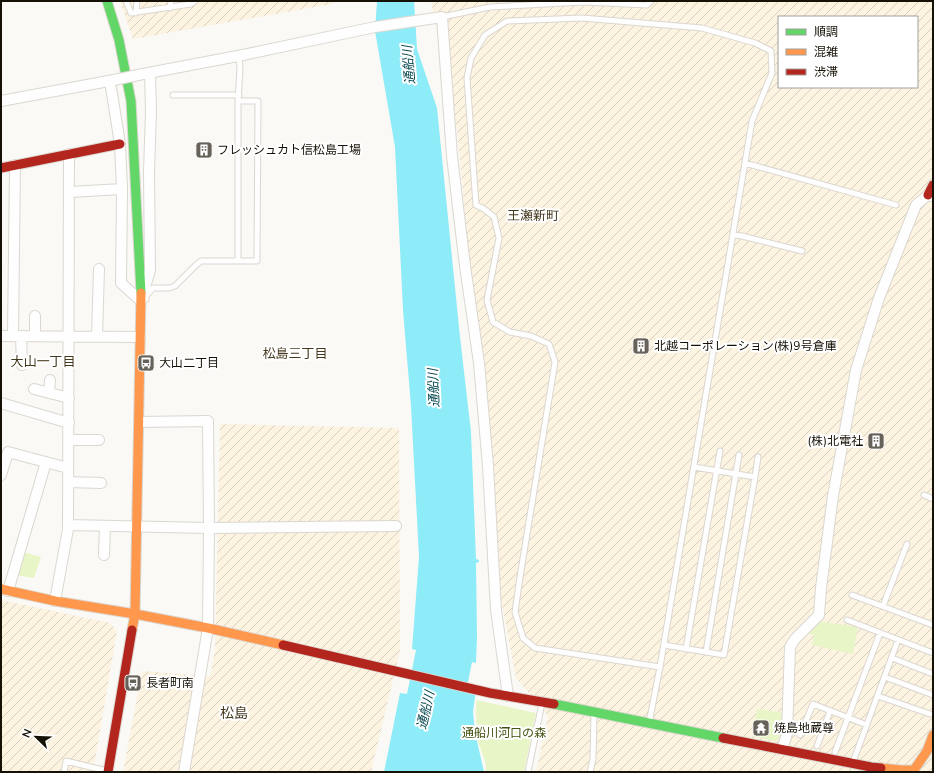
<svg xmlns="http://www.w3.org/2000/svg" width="934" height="773" font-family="'Nunito Sans','Noto Sans JP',sans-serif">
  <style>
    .industrial { fill: url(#industrial-furrows); fill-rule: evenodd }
    .park { fill: #e8f5c6 }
    .water { fill: #8decf7 }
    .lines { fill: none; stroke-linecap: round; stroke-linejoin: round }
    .lane-casing { stroke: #dbd7d0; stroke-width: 7 }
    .street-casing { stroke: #dbd7d0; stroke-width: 12 }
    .fast-casing { stroke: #dbd7d0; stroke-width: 11 }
    .slow-casing { stroke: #dbd7d0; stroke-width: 11 }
    .jam-casing { stroke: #dbd7d0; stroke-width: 11 }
    .lane { stroke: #fefefe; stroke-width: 5 }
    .street { stroke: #fefefe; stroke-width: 10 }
    .fast { stroke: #63d668; stroke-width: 9 }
    .slow { stroke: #ff974d; stroke-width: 9 }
    .jam { stroke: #b3261e; stroke-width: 9 }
    .street-bridge-casing { stroke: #dbd7d0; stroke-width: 12; stroke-linecap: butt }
    .street-bridge { stroke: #fefefe; stroke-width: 10 }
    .labels { text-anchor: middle; stroke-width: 4; stroke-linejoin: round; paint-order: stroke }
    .poi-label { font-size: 12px; fill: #161106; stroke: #fff; text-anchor: start }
    .park-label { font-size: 12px; fill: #435211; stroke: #fff }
    .water-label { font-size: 13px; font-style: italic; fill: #08484f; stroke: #fff }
    .neighbourhood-label { font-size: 13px; fill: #45391f; stroke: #fff }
    .quarter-label { font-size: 14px; fill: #45391f; stroke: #fff }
  </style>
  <defs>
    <pattern id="industrial-furrows" width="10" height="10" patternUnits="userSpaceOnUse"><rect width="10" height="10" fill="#fcf3e1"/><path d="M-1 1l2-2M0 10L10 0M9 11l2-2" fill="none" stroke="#d7cfc0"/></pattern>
  </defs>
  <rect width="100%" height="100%" fill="#fbf9f6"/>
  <path class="industrial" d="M 120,1 L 338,1 L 332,4 L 133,39 Z
    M 431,1 L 933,1 L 933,772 L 536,772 L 548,716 L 516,678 L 498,583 L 487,397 L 469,256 L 457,129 ZM 779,17 L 917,17 L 917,87 L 779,87 Z
    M 220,424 L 399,428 L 400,650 L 371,772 L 123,772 L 142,671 L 210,676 L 215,650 Z
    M 1,600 L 110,623 L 117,631 L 93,772 L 1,772 Z"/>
  <path class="park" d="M 23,552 L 41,557 L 34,578 L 16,575 Z
    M 818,621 L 858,627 L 853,654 L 812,645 L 814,635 L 805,633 Z
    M 476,700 L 536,713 L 524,772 L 486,772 C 487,762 482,754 479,744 C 476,731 476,714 476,700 Z
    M 757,709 L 784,713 L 782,733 L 780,737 L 776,741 L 753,736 Z"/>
  <path class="water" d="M 377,1 L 414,1 L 417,49 L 437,108 L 460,337 L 471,432 L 476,559 L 479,560 L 479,562 L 476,563 L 477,636 L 476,663 L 472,662 L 467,687 L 476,689 L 473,712 L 475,732 L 484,772 L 384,772 L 400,693 L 407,694 L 416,650 L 412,649 L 419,557 L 411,406 L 403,310 L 395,147 L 375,31 Z"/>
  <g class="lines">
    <g class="lane-casing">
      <path id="lane" d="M 126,1 L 131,13 L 191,4 L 195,1
        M 170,8 L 171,1
        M 136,13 L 137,1
        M 442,17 L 490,7 L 584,2 L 647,5 L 651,1
        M 582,18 L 702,28 L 755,43 L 771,51 L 772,73 L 752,121 L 660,667 L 535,648 L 523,638 L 515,612 L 520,577 L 555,362 L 549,344 L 531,336 L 510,332 L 493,322 L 487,300 L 499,238 L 494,217 L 484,209 L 476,205 L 467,78 L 471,58 L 485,35 L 507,21 Z
        M 173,95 L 239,95
        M 745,163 L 896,205
        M 733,235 L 742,236 L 802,251
        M 238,261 L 238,101
        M 146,299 L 146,296 L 153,288 L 169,288 L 175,286 L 195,266 L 201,261 L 257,261 L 258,101 L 238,101 L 240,68 L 239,56
        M 755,477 L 758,457
        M 924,495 L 933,499
        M 852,595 L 933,625
        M 883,606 L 907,544
        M 847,620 L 933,653
        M 664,645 L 724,655 L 755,477 L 694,467
        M 686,649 L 720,451
        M 706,652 L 739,455
        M 892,658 L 933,674
        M 885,677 L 933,695
        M 878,696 L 930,714
        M 649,723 L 660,667
        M 800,735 L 813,704 L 867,725
        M 817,746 L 830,711
        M 835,752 L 880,633
        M 853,762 L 898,640
        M 64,772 L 66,761 L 107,771
        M 528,772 L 542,703
        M 590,772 L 593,759 L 594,713"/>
    </g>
    <g class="street-casing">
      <path id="street" d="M 143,74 L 243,55 L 375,27 L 442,17 L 452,156 L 465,266 L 479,363 L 488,466 L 496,610 L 508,696
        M 110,81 L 120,144 L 122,189 L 121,283 L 141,301 L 150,270 L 149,172 L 151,112 L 150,73
        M 1,101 L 114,80
        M 70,192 L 122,189
        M 1,336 L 140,337
        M 13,336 L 15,165
        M 21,336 L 22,365
        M 35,336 L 35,316
        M 97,336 L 99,269
        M 34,389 L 69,398
        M 49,393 L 50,380
        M 1,403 L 69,423
        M 139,422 L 208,421 L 209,528 L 208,628 L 184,772
        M 69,440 L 99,440
        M 1,475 L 8,452 L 68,468
        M 68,482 L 101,483
        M 68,525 L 209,528 L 396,526
        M 104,555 L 105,526
        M 8,591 L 46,462
        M 55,601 L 68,529 L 69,154
        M 782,749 L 787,734 L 790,647 L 795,639 L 819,615 L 821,588 L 833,496 L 856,370 L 879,298 L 916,205 L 928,195 L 933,196"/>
    </g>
    <g class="fast-casing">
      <path id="fast" d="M 107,1 L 119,40 L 131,101 L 141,293
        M 554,704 L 723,738"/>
    </g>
    <g class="slow-casing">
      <path id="slow" d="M 1,589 L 55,601 L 135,614 L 208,628 L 283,645
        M 132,630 L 135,614 L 141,293
        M 881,768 L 901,770 L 914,770 L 927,751 L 933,735"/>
    </g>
    <g class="jam-casing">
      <path id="jam" d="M 1,168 L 120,144
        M 928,195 L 933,185
        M 283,645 L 490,693 L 554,704
        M 723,738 L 871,767 L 881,768
        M 108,772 L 132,630"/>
    </g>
    <use href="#lane" class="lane"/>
    <use href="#street" class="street"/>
    <use href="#fast" class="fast"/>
    <use href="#slow" class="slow"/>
    <use href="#jam" class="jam"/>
    <g class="street-bridge-casing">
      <path id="street-bridge" d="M 114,80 L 143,74"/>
    </g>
    <use href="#street-bridge" class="street-bridge"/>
  </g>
  <defs>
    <g id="building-square" transform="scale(0.9)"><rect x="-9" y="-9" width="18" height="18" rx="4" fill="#66625a" stroke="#fff"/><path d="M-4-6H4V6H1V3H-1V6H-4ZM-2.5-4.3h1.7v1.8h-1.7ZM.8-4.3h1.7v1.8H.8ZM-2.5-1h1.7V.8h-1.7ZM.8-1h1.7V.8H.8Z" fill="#fff"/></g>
    <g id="bus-square" transform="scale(0.9)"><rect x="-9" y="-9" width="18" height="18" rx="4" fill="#66625a" stroke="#fff"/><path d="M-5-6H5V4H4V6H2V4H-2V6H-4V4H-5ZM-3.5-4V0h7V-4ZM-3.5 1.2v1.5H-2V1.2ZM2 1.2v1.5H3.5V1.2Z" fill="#fff"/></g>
    <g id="temple-square" transform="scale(0.9)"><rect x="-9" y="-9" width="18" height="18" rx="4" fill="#66625a" stroke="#fff"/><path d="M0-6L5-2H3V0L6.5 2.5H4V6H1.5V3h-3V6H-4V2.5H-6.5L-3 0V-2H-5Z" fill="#fff"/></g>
  </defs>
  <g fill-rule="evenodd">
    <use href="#building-square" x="204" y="150"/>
    <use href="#building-square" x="641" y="346"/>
    <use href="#bus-square" x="146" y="363"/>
    <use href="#building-square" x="876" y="441"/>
    <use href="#bus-square" x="133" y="683"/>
    <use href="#temple-square" x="761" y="728"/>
  </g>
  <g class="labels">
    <g class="poi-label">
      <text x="217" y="154">フレッシュカト信松島工場</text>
      <text x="654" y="350">北越コーポレーション(株)9号倉庫</text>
      <text x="159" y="367">大山二丁目</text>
      <text x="863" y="445" text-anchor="end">(株)北電社</text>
      <text x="146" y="687">長者町南</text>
      <text x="774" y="732">焼島地蔵尊</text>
    </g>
    <g class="park-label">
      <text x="504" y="737">通船川河口の森</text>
    </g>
    <g class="water-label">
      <text transform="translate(408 65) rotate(-95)" y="5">通船川</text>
      <text transform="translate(433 388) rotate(-93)" y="5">通船川</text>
      <text transform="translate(425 710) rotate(-77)" y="5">通船川</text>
    </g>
    <g class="neighbourhood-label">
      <text x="533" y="220">王瀬新町</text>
      <text x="295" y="358">松島三丁目</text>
      <text x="43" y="366">大山一丁目</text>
    </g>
    <g class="quarter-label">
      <text x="234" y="718">松島</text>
    </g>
  </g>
  <rect width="934" height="773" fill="none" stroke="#161106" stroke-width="4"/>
  <rect x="778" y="16" width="140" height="72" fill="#ffffff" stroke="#a2a09b"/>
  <rect x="786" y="29" width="20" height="6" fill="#63d668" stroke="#a2a09b"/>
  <text x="814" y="36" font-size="12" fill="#161106">順調</text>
  <rect x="786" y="49" width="20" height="6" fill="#ff974d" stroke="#a2a09b"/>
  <text x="814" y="56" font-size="12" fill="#161106">混雑</text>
  <rect x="786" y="69" width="20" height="6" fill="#b3261e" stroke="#a2a09b"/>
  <text x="814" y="76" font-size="12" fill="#161106">渋滞</text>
  <g transform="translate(36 737) rotate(293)" stroke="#ffffff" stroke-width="3" paint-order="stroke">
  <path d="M0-3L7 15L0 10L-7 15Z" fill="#161106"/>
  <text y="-6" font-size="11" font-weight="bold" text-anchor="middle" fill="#161106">N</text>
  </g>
</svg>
